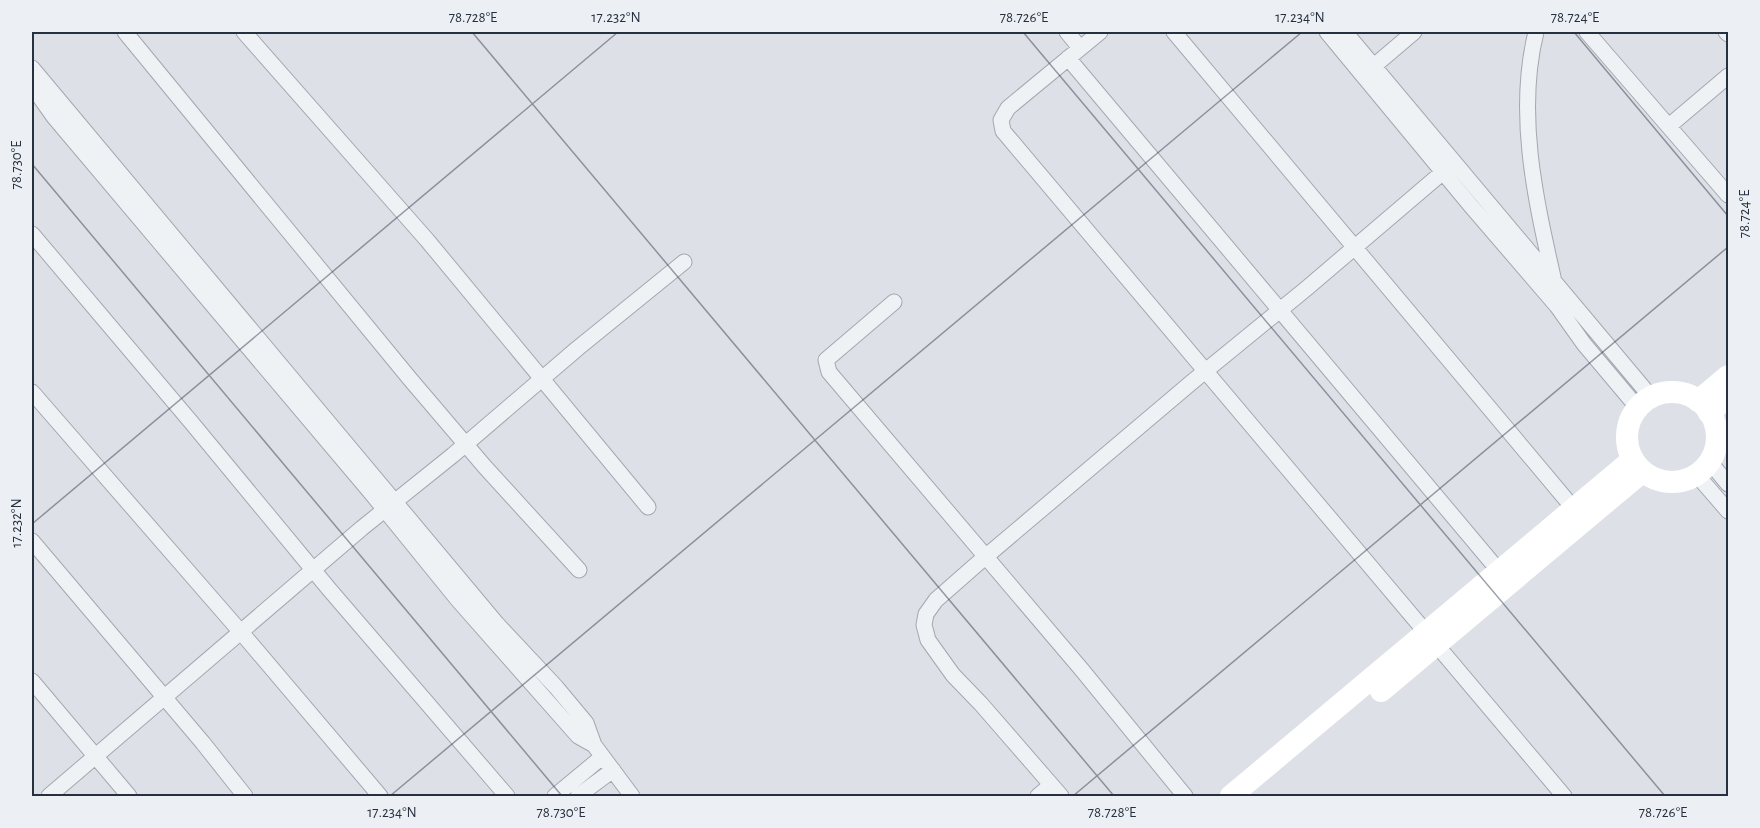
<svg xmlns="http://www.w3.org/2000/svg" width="1760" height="828" font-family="'Alegreya Sans',sans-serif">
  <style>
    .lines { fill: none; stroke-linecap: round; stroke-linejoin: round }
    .street-casing { stroke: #a2a8b1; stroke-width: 17 }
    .street { stroke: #eff2f5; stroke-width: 15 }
    .secondary { stroke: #fff; stroke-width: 22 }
    .ticks { fill: none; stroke: #26303e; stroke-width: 1.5; stroke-opacity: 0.45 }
    .neatline { fill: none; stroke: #26303e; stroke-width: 2 }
    .ticks-label { font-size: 15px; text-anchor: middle; fill: #26303e }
  </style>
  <rect width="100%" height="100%" fill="#dde1e7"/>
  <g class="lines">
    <g class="street-casing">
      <path id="street" d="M 125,32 L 410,379 L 485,467 L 579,570
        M 244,32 L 427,240 L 648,507
        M 1067,32 L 1080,48
        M 1100,32 L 1008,108 L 1001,120 L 1003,131 L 1564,796
        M 1174,32 L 1574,509
        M 1327,32 L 1471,206 L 1557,306 L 1584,344 L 1637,407
        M 1345,32 L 1651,397
        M 1536,32 C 1516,113 1535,197 1553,277
        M 1587,32 L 1728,195
        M 1726,32 L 1728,34
        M 1068,58 L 1499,571
        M 1374,66 L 1414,32
        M 32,68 L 497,624 L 556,687 L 586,723 L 594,745 L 632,796
        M 32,86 L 54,117 L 372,494 L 458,600 L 578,736 L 594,745
        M 1669,126 L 1728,76
        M 32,234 L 191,422 L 329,589 L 507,796
        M 894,302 L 826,360 L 829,372 L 1082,670 L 1185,796
        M 32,392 L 246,638 L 380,796
        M 1709,461 L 1728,484
        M 1696,474 L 1728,511
        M 32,541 L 203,743 L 245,796
        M 32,681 L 129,796
        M 49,796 L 362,528 L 453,455 L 578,348 L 684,262
        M 555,796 L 602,757
        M 578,796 L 613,770
        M 1038,796 L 1051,785
        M 1061,796 L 981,704 L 953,675 L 928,640 L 924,625 L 926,614 L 936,600 L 977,564 L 1192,382 L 1307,288 L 1443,172"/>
    </g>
    <use href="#street" class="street"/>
    <path class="secondary" d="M1627 437a45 45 0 1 1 90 0a45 45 0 1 1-90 0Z
      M 1698,401 L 1728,376
      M 1709,413 L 1728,397
      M 1381,691 L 1642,472
      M 1231,796 L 1632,460"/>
  </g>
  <path class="ticks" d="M 472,32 L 1114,796M 1023,32 L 1665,796M 1574,32 L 1728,216M 32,164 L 562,796M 32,524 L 618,32M 390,796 L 1302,32M 1073,796 L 1728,247"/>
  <rect width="1760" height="828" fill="none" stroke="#ecf0f5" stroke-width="66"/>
  <rect x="33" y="33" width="1694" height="762" class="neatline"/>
  <g class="ticks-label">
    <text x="473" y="22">78.728°E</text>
    <text x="616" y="22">17.232°N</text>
    <text x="1024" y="22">78.726°E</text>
    <text x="1300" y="22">17.234°N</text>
    <text x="1575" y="22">78.724°E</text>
    <text transform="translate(16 165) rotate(-90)" y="5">78.730°E</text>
    <text transform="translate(1744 214) rotate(-90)" y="5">78.724°E</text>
    <text transform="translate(16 523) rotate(-90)" y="5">17.232°N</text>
    <text x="392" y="817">17.234°N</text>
    <text x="561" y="817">78.730°E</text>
    <text x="1112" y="817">78.728°E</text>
    <text x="1663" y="817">78.726°E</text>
  </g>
</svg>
